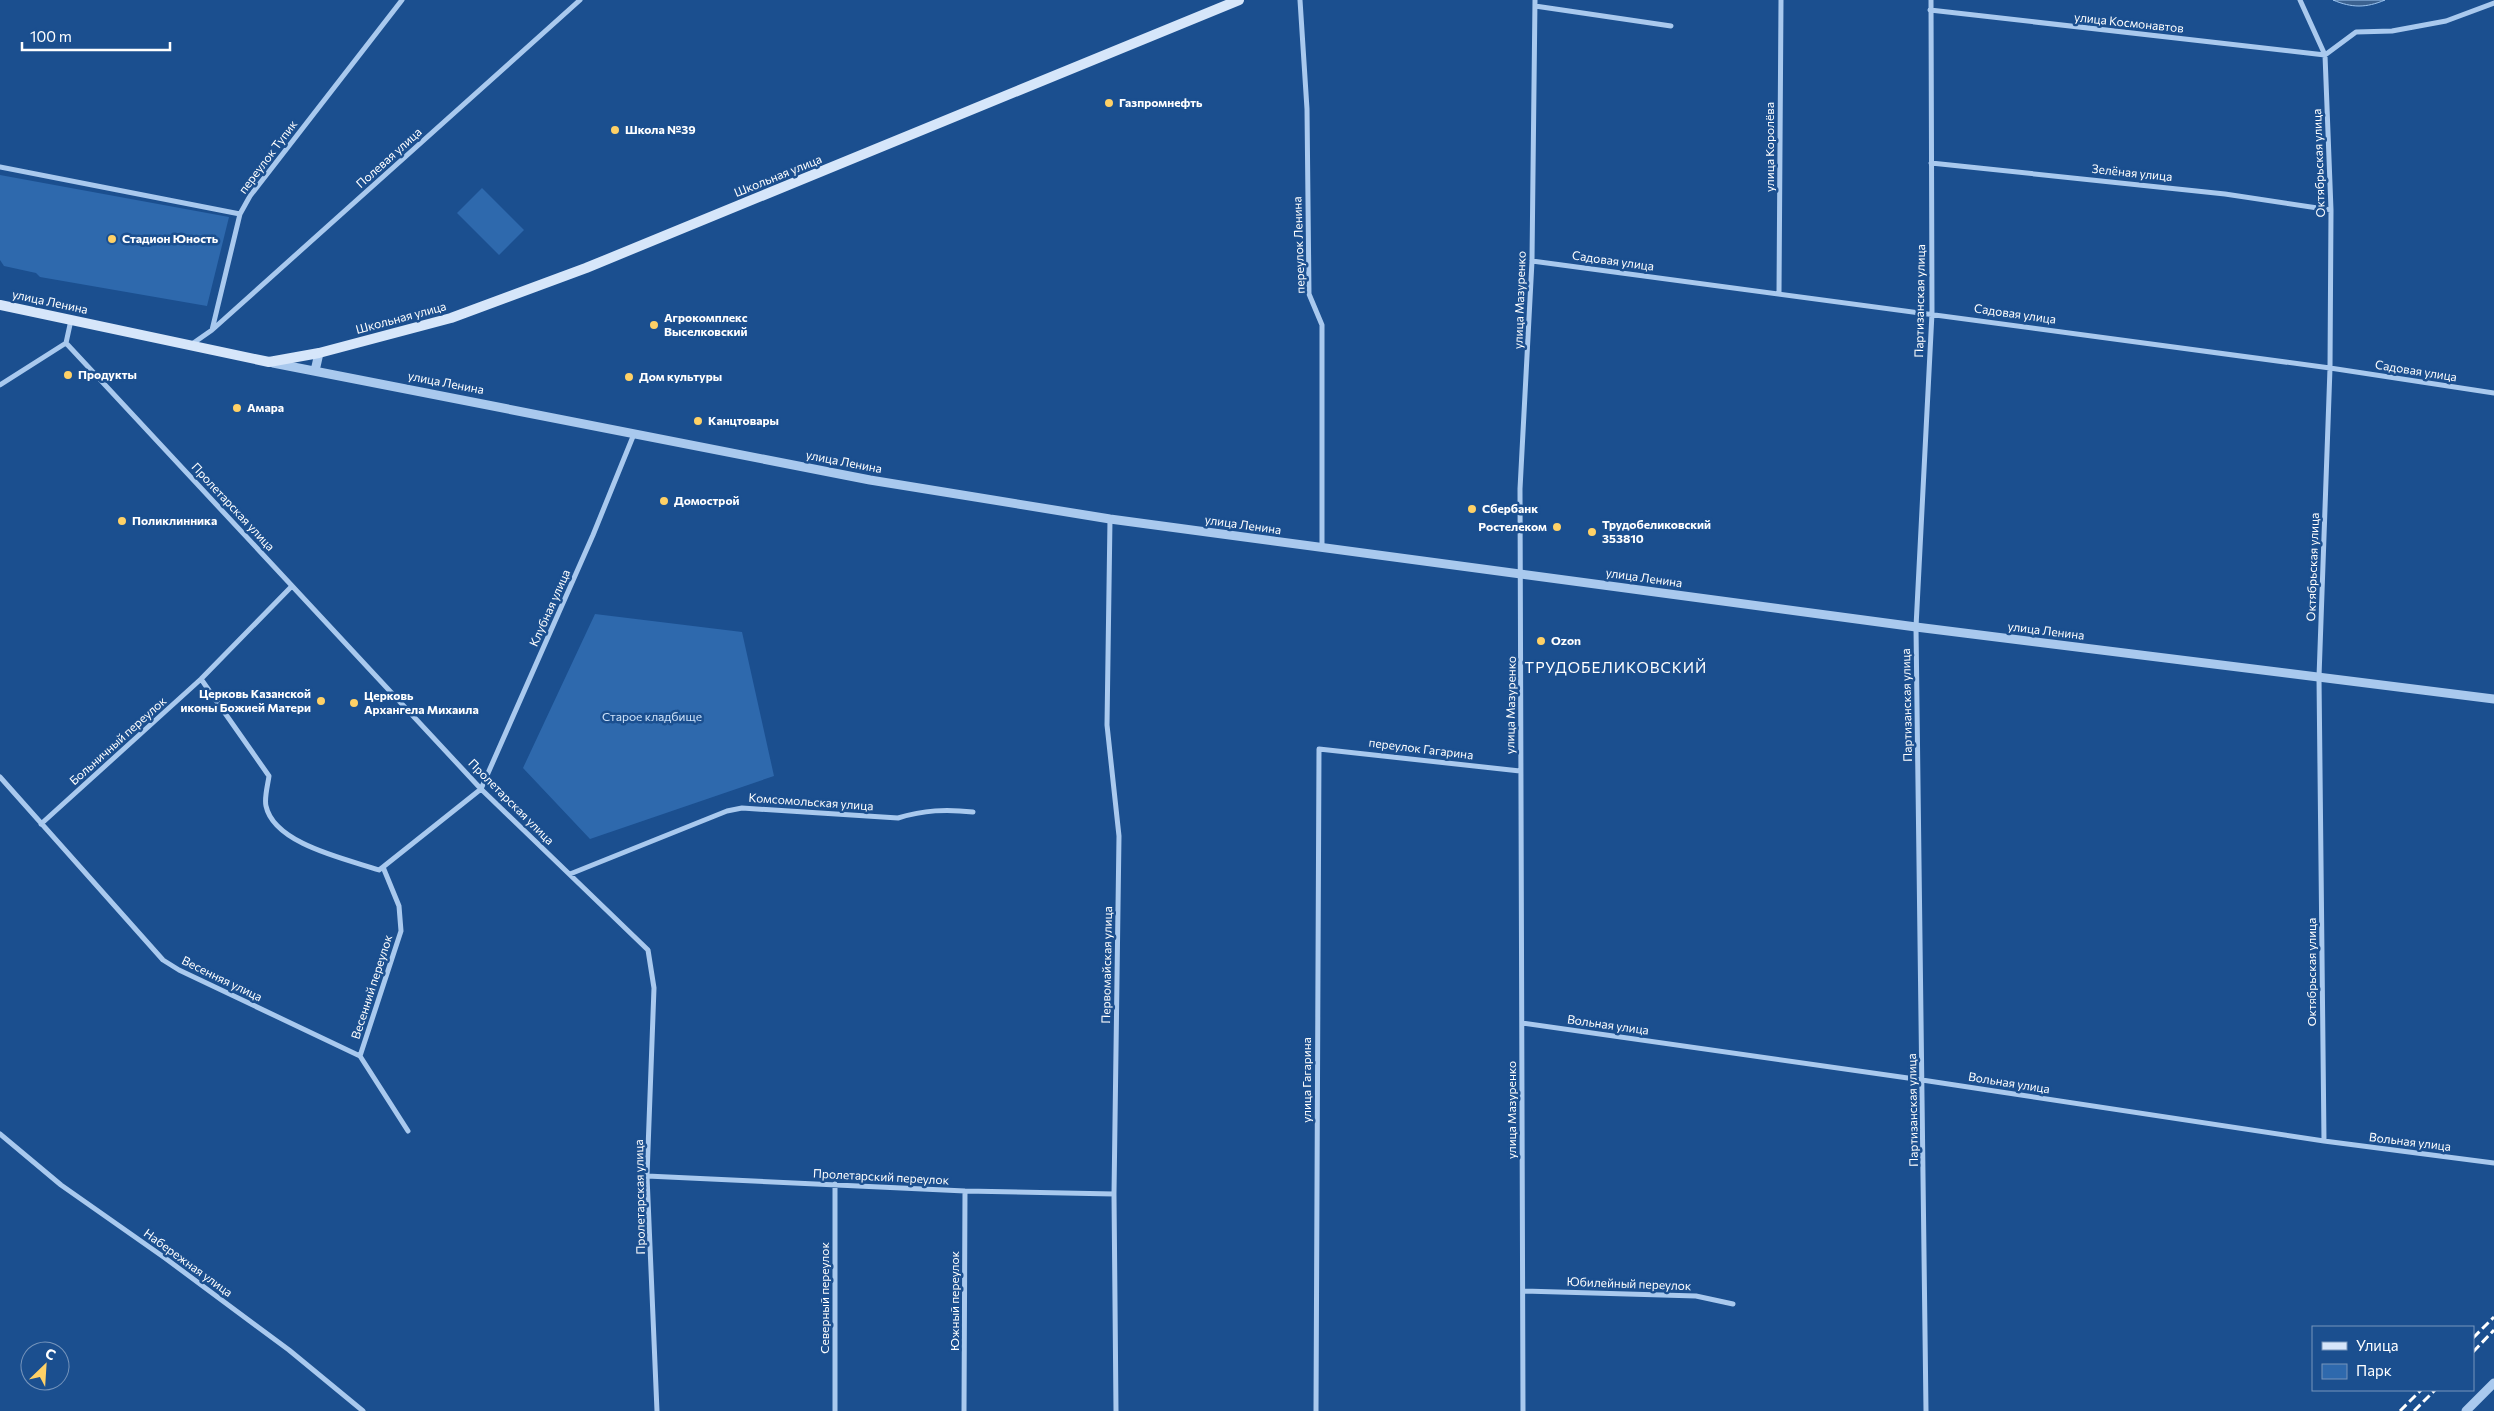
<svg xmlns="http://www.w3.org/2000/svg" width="2494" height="1411" font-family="Commissioner,sans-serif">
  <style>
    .green { fill: #2e69ad }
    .water { fill: #3c6290; stroke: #9cc4f0 }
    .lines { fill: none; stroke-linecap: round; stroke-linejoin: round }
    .minor { stroke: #a9c9ee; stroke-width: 5 }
    .tertiary { stroke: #a9c9ee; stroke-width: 9 }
    .secondary { stroke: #d6e6fa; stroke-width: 10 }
    .rail { stroke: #fff; stroke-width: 3; stroke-dasharray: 9 4; stroke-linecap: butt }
    .poi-dot { fill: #ffd166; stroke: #1b4f8f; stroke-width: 2 }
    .labels { text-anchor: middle; stroke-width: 5; stroke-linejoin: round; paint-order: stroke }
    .street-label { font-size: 12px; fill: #fff; stroke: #1b4f8f }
    .poi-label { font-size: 12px; font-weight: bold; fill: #fff; stroke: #1b4f8f; text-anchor: start }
    .park-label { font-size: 12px; fill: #cfe3fa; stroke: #1b4f8f }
    .quarter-label { font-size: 15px; letter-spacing: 1px; fill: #fff; stroke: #1b4f8f }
  </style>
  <rect width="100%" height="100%" fill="#1b4f8f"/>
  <path class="green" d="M 0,175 L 229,217 L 207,306 L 40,277 L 36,273 L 4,266 L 0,260 Z
    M 482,188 L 524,230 L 499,255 L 457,213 Z
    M 595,614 L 742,632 L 774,776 L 590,839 L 523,768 Z"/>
  <path class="water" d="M 2333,0 L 2385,0 C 2366,8 2352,8 2333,0 Z"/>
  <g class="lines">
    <path class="minor" d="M 1300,0 L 1307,109 L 1309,294 L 1322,325 L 1322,547
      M 2300,0 L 2325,55 L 2331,210 L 2330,368 L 2319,677 L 2324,1141
      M 1535,6 L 1671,26
      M 1930,10 L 2325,55 L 2356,32 L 2392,31 L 2446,21 L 2494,3
      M 1931,163 L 2225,194 L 2331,210
      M 0,167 L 240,214
      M 1532,261 L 2330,368 L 2494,393
      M 1779,293 L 1781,0
      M 71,320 L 66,343 L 481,789 L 648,950 L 654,988 L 647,1176 L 657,1411
      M 212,330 L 580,0
      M 192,344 L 212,330 L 240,214 L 250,196 L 402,0
      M 0,385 L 66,343
      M 1110,519 L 1107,725 L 1119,836 L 1114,1194 L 1116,1411
      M 201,679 L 269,776 C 268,784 264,798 266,806 C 274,844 346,859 379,870 L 383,867
      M 0,777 L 163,960 L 179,970 L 360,1056 L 408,1131
      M 41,824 L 201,679 L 292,586
      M 570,874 L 727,811 L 742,808 L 898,818 C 924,810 946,809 973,812
      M 1522,1023 L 1922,1080 L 2324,1141 L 2494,1163
      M 360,1056 L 401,931 L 399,906 L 383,867 L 481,789 L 593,535 L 634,434
      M 0,1134 L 61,1185 L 165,1258 L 289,1350 L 363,1411
      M 647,1176 L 965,1191 L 1114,1194
      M 1523,1291 L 1696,1296 L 1733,1304
      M 835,1411 L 835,1184
      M 964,1411 L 965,1191
      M 1316,1411 L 1319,749 L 1520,771
      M 1523,1411 L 1520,489 L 1532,261 L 1535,0
      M 1926,1411 L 1916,627 L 1932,313 L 1931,0"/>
    <path class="tertiary" d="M 273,363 L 870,480 L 1110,519 L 1916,627 L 2494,699
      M 315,371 L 319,353
      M 2466,1411 L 2494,1383"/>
    <path class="secondary" d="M 0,305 L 269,362 L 319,353 L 451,318 L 586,268 L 1239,0"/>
    <path class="rail" d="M 2473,1338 L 2494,1317
      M 2473,1352 L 2494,1330
      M 2400,1411 L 2421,1390
      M 2414,1411 L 2435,1390"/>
  </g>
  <g class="poi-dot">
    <circle cx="1109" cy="103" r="5"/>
    <circle cx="615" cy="130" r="5"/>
    <circle cx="112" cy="239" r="5"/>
    <circle cx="654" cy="325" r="5"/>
    <circle cx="68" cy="375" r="5"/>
    <circle cx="629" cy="377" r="5"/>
    <circle cx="237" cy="408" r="5"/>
    <circle cx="698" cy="421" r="5"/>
    <circle cx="664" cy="501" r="5"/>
    <circle cx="1472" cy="509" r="5"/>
    <circle cx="122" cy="521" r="5"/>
    <circle cx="1557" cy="527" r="5"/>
    <circle cx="1592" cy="532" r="5"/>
    <circle cx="1541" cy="641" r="5"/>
    <circle cx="321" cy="701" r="5"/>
    <circle cx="354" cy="703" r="5"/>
  </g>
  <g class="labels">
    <g class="street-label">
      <text transform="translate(2129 23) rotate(6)" y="4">улица Космонавтов</text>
      <text transform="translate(1770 147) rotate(-90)" y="4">улица Королёва</text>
      <text transform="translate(268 157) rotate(-53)" y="4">переулок Тупик</text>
      <text transform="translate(389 158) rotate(-42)" y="4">Полевая улица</text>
      <text transform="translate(2319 163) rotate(-92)" y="4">Октябрьская улица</text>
      <text transform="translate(2132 173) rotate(6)" y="4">Зелёная улица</text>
      <text transform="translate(778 176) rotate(-22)" y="4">Школьная улица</text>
      <text transform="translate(1299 245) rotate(-92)" y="4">переулок Ленина</text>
      <text transform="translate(1613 261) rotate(8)" y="4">Садовая улица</text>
      <text transform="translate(1520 300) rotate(-88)" y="4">улица Мазуренко</text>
      <text transform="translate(1920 301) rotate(-89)" y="4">Партизанская улица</text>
      <text transform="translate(50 302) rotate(12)" y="4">улица Ленина</text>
      <text transform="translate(2015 314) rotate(8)" y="4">Садовая улица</text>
      <text transform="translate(401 318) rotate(-15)" y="4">Школьная улица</text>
      <text transform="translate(2416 371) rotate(9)" y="4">Садовая улица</text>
      <text transform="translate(446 383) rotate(11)" y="4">улица Ленина</text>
      <text transform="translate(844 462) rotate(11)" y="4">улица Ленина</text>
      <text transform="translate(233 507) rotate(47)" y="4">Пролетарская улица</text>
      <text transform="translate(1243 525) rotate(8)" y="4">улица Ленина</text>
      <text transform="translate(2313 567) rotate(-88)" y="4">Октябрьская улица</text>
      <text transform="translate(1644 578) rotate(8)" y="4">улица Ленина</text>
      <text transform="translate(550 608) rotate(-66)" y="4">Клубная улица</text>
      <text transform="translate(2046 631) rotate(7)" y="4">улица Ленина</text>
      <text transform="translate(1511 705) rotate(-89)" y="4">улица Мазуренко</text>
      <text transform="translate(1907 705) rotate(-91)" y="4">Партизанская улица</text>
      <text transform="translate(118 741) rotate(-42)" y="4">Больничный переулок</text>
      <text transform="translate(1421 749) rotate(7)" y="4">переулок Гагарина</text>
      <text transform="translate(511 802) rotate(45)" y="4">Пролетарская улица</text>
      <text transform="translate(811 802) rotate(4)" y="4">Комсомольская улица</text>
      <text transform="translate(1107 965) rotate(-89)" y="4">Первомайская улица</text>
      <text transform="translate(2312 972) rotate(-90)" y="4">Октябрьская улица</text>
      <text transform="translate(222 979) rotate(26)" y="4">Весенняя улица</text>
      <text transform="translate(372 987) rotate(-72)" y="4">Весенний переулок</text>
      <text transform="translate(1608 1025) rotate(8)" y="4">Вольная улица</text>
      <text transform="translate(1307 1080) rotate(-90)" y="4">улица Гагарина</text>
      <text transform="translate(2009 1083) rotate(9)" y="4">Вольная улица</text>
      <text transform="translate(1512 1110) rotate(-90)" y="4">улица Мазуренко</text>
      <text transform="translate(1913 1110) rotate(-91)" y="4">Партизанская улица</text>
      <text transform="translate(2410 1142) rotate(7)" y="4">Вольная улица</text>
      <text transform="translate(881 1177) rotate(3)" y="4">Пролетарский переулок</text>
      <text transform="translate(640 1197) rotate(-91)" y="4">Пролетарская улица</text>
      <text transform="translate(188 1263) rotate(36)" y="4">Набережная улица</text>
      <text transform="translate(1629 1284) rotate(2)" y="4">Юбилейный переулок</text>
      <text transform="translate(825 1298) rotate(-90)" y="4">Северный переулок</text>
      <text transform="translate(955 1301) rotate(-90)" y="4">Южный переулок</text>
    </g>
    <g class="poi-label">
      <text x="1119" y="107">Газпромнефть</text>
      <text x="625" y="134">Школа №39</text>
      <text x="122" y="243">Стадион Юность</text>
      <text x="664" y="322">Агрокомплекс<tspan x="664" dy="14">Выселковский</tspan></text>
      <text x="78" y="379">Продукты</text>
      <text x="639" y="381">Дом культуры</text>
      <text x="247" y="412">Амара</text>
      <text x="708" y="425">Канцтовары</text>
      <text x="674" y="505">Домострой</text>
      <text x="1482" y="513">Сбербанк</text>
      <text x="132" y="525">Поликлинника</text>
      <text x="1602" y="529">Трудобеликовский<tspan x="1602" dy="14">353810</tspan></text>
      <text x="1547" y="531" text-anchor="end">Ростелеком</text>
      <text x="1551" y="645">Ozon</text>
      <text x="311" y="698" text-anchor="end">Церковь Казанской<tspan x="311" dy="14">иконы Божией Матери</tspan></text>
      <text x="364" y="700">Церковь<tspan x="364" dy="14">Архангела Михаила</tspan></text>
    </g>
    <g class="park-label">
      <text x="652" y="721">Старое кладбище</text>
    </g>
    <g class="quarter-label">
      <text x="1616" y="673">ТРУДОБЕЛИКОВСКИЙ</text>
    </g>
  </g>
  <rect x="2312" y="1326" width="162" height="65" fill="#1b4f8f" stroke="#7695bc"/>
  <rect x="2322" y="1342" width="25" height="8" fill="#d6e6fa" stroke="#7695bc"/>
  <text x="2356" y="1351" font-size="15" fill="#ffffff">Улица</text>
  <rect x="2322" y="1364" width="25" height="15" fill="#2e69ad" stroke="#7695bc"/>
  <text x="2356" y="1376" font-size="15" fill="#ffffff">Парк</text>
  <g transform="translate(45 1366) rotate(25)"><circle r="24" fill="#1b4f8f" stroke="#7695bc"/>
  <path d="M0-4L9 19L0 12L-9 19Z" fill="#ffd166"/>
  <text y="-8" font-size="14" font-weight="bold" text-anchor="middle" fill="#ffffff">С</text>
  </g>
  <path d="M22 42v8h148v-8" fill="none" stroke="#ffffff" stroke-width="2.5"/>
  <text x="30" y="42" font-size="15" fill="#ffffff" stroke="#1b4f8f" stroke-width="4" paint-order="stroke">100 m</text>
</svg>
